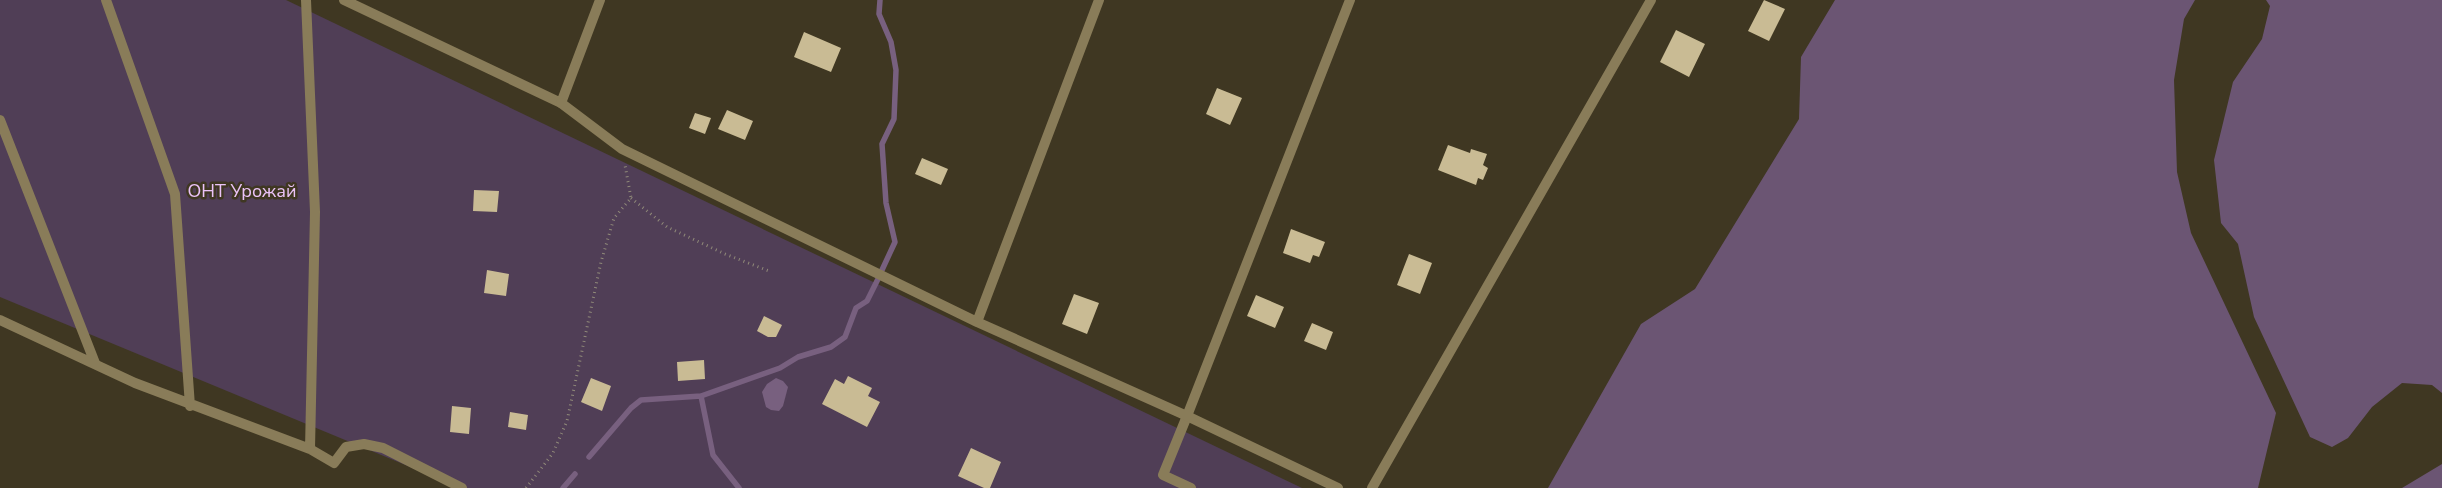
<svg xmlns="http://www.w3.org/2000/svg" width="2442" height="488" font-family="'Nunito Sans',sans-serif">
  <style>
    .green { fill: #503e56 }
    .forest { fill: #6b5573 }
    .water { fill: #78607f }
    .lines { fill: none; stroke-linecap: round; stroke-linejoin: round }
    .stream { stroke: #78607f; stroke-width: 5.5 }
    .building { fill: #c9bb94 }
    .path { stroke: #908a79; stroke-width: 3; stroke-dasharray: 1 4; stroke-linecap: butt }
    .lane { stroke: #897c59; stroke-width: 10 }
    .street { stroke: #897c59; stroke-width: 10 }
    .labels { text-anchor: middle; stroke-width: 5; stroke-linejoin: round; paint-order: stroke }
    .park-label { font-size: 18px; fill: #ebc3f8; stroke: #3f3722 }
  </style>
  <rect width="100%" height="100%" fill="#3f3722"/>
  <path class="green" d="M 0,0 L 286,0 L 1302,488 L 461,488 L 0,297 Z"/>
  <path class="forest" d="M 1835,0 L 2195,0 L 2184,19 L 2174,80 L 2177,172 L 2191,233 L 2276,413 L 2258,488 L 1548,488 L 1641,324 L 1695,289 L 1799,119 L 1801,57 Z
    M 2266,0 L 2442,0 L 2442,393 L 2432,385 L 2402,383 L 2372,407 L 2348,438 L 2332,447 L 2310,437 L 2254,317 L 2238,244 L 2221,223 L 2214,160 L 2233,82 L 2262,39 L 2270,6 Z
    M 2442,464 L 2442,488 L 2402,488 Z"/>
  <path class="water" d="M 776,378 L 783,381 L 788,387 L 783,406 L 779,411 L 771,410 L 766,407 L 762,392 L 767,384 Z"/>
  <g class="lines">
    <path class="stream" d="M 880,0 L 879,14 L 891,42 L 896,70 L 894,119 L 882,144 L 886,203 L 895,242 L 882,270
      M 701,396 L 713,455 L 739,488
      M 589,457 L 631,408 L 641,400 L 701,396 L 780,368 L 798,357 L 831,347 L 845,337 L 856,308 L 867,301 L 879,277
      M 563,488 L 575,474"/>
  </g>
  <path class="building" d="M 1764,0 L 1785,9 L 1769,41 L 1748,31 Z
    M 1676,30 L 1705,44 L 1689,77 L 1660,62 Z
    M 804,32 L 841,48 L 831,72 L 794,57 Z
    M 1217,88 L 1242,98 L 1230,125 L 1206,114 Z
    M 727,110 L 753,121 L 745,140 L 718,129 Z
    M 695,113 L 711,118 L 705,134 L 689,128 Z
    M 1448,145 L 1470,153 L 1471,149 L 1487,154 L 1483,165 L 1488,168 L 1483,180 L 1478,178 L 1476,185 L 1438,170 Z
    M 922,158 L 948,169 L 941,185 L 915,174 Z
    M 474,190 L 499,191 L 497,212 L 473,211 Z
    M 1291,229 L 1325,242 L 1319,257 L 1313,255 L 1310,263 L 1283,253 Z
    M 1409,254 L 1432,263 L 1420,294 L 1397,285 Z
    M 487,270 L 509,274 L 506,296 L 484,293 Z
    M 1074,294 L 1099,303 L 1087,334 L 1062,324 Z
    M 1256,295 L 1284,307 L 1275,328 L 1247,316 Z
    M 764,316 L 782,325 L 776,337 L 768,337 L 757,331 Z
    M 1312,323 L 1333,332 L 1326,350 L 1304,341 Z
    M 704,360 L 705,379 L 678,381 L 677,362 Z
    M 848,376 L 872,388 L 868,396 L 880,402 L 867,427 L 822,404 L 835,379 L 844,384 Z
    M 591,378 L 611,386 L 602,411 L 581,402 Z
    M 452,406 L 471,408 L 469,434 L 450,432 Z
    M 510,412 L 528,415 L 526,430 L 508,427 Z
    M 971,448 L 1001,462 L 990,488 L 984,488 L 958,476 Z"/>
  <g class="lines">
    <path class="path" d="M 631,198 L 667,227 L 725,254 L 769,271
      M 526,488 L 553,453 L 567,421 L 601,262 L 614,218 L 631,198 L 625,165"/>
    <path class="lane" d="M 344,0 L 561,103 L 600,0
      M 1187,416 L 1163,475 L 1191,488"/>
    <path class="street" d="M 106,0 L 175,194 L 190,406
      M 306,0 L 315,212 L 310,449
      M 561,103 L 622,149 L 977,322 L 1187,416 L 1338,488
      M 0,120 L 95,363
      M 0,320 L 135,383 L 310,449 L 334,463 L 346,447 L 364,444 L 383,448 L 462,488
      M 977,322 L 1099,0
      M 1187,416 L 1350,0
      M 1372,488 L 1651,0"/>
  </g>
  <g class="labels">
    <g class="park-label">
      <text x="242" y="197">ОНТ Урожай</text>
    </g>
  </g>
</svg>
